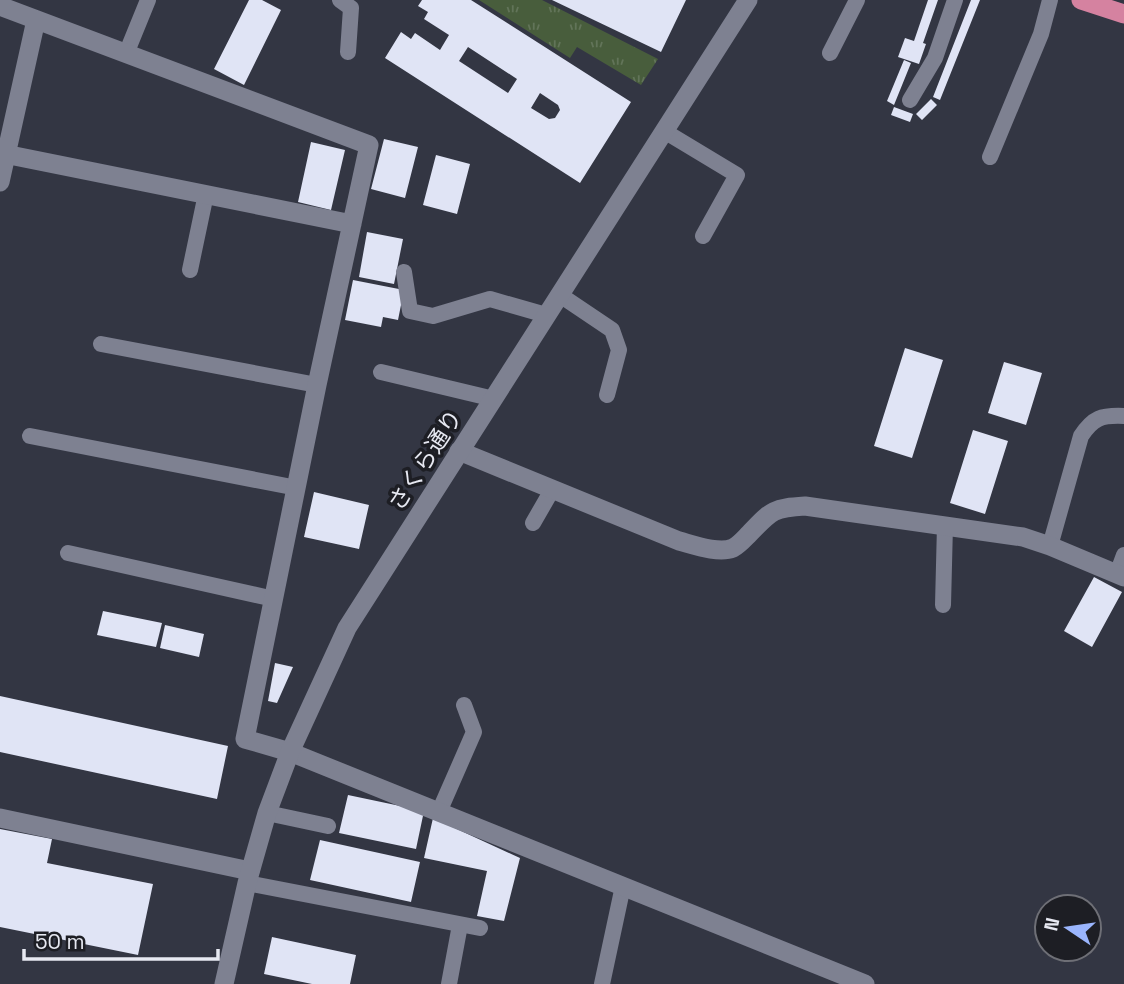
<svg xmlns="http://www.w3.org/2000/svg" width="1124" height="984" font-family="'Space Grotesk','Noto Sans JP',sans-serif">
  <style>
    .park { fill: url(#park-tufts) }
    .building { fill: #e0e4f5; fill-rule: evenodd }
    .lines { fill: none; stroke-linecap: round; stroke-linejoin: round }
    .service { stroke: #7e8191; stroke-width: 16 }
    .minor { stroke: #7e8191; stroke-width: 19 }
    .tertiary { stroke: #7e8191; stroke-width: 19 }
    .trunk { stroke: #d582a0; stroke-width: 19 }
    .labels { text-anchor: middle; stroke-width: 7; stroke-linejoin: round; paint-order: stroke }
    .street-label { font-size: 23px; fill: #e7e9f2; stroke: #1d1e24 }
  </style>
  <defs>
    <pattern id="park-tufts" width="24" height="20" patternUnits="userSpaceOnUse" patternTransform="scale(1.75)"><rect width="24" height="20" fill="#485d3c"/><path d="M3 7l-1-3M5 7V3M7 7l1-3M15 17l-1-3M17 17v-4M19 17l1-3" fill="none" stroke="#627459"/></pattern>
  </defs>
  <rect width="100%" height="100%" fill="#333643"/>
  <path class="park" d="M 479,0 L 542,0 L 658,59 L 641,85 L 577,47 L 570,58 Z"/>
  <path class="building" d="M 249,0 L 262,0 L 281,10 L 244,85 L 214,69 Z
    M 422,0 L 471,0 L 631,102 L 580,183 L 385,58 L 401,32 L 411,39 L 415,33 L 440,50 L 449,35 L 424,19 L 428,12 L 418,6 ZM 468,47 L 517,79 L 508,93 L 459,61 ZM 540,93 L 558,105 L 560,110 L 555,118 L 549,119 L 531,108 Z
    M 552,0 L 686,0 L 661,52 Z
    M 928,0 L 938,0 L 923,43 L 926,44 L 919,64 L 898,57 L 905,38 L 914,41 Z
    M 971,0 L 980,0 L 940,100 L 933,97 Z
    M 904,60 L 911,63 L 894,105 L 887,101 Z
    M 931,99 L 937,105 L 922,120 L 916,114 Z
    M 894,107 L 913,114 L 910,122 L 891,115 Z
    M 384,139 L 418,147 L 405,198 L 371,189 Z
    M 311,142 L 345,150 L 331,210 L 298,202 Z
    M 436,155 L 470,164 L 457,214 L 423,205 Z
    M 367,232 L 403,239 L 394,284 L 359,277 Z
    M 353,280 L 404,290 L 398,320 L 383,317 L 381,327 L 345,320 Z
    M 905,348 L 943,360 L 912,458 L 874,446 Z
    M 1004,362 L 1042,373 L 1026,425 L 988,413 Z
    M 973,430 L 1008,441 L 985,514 L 950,503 Z
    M 314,492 L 369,505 L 359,549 L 304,537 Z
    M 1094,577 L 1122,592 L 1092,647 L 1064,631 Z
    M 103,611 L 162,623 L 156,647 L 97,635 Z
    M 165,625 L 204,634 L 199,657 L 160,648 Z
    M 275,663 L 293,667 L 277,703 L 268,701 Z
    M 0,696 L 228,746 L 217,799 L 0,752 Z
    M 348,795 L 424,811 L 416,849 L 339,833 Z
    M 433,818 L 520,858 L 504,921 L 477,916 L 487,871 L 424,858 Z
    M 0,829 L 52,839 L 47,863 L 153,884 L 138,955 L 0,927 Z
    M 320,840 L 420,862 L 411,902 L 310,880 Z
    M 272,937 L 356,955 L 350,984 L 312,984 L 264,974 Z"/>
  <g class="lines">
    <path class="service" d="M 340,0 L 351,8 L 348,52
      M 830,53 L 857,0
      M 126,54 L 148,0
      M 910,100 L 935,58 L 955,0
      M 664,131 L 737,175 L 703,236
      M 990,157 L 1041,34 L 1050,0
      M 190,270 L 206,194
      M 404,272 L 410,311 L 433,316 L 490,299 L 546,315
      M 560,295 L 612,330 L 619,350 L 607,395
      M 101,344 L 317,385
      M 381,372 L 494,399
      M 30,436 L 297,488
      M 533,523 L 552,490
      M 1050,546 L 1081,436 C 1093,418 1101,415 1124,416
      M 68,553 L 274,599
      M 1117,574 L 1124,555
      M 943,605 L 945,525
      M 439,812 L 474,732 L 464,705
      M 267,813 L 328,826
      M 247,883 L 480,928
      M 449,984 L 460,925
      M 602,984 L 623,886"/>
    <path class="minor" d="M 0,6 L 369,145 L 317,385 L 245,739 L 290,752 L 865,984
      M 0,153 L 352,224
      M 0,182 L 36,20
      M 459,451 L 679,541 C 694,545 719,554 733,548 C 739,545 745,538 749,534 C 772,510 773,508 805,506 L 1023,537 L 1050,546 L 1124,577
      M 0,818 L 250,871"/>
    <path class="tertiary" d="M 224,984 L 247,883 L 267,813 L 290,752 L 347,628 L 748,0"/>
    <path class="trunk" d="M 1081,0 L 1124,14"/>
  </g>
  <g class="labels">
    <g class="street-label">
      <text transform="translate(425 460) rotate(-57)" y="8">さくら通り</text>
    </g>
  </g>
  <g transform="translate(1068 928) rotate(283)"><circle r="33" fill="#1d1e24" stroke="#6e6f76" stroke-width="2"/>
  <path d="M0-5L12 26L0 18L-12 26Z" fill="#9ab5fd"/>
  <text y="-10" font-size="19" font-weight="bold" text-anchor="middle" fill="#e7e9f2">N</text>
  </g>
  <path d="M24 949v10h194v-10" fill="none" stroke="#e7e9f2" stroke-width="3.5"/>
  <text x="35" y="949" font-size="21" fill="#e7e9f2" stroke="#1d1e24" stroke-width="5" paint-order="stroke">50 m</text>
</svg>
